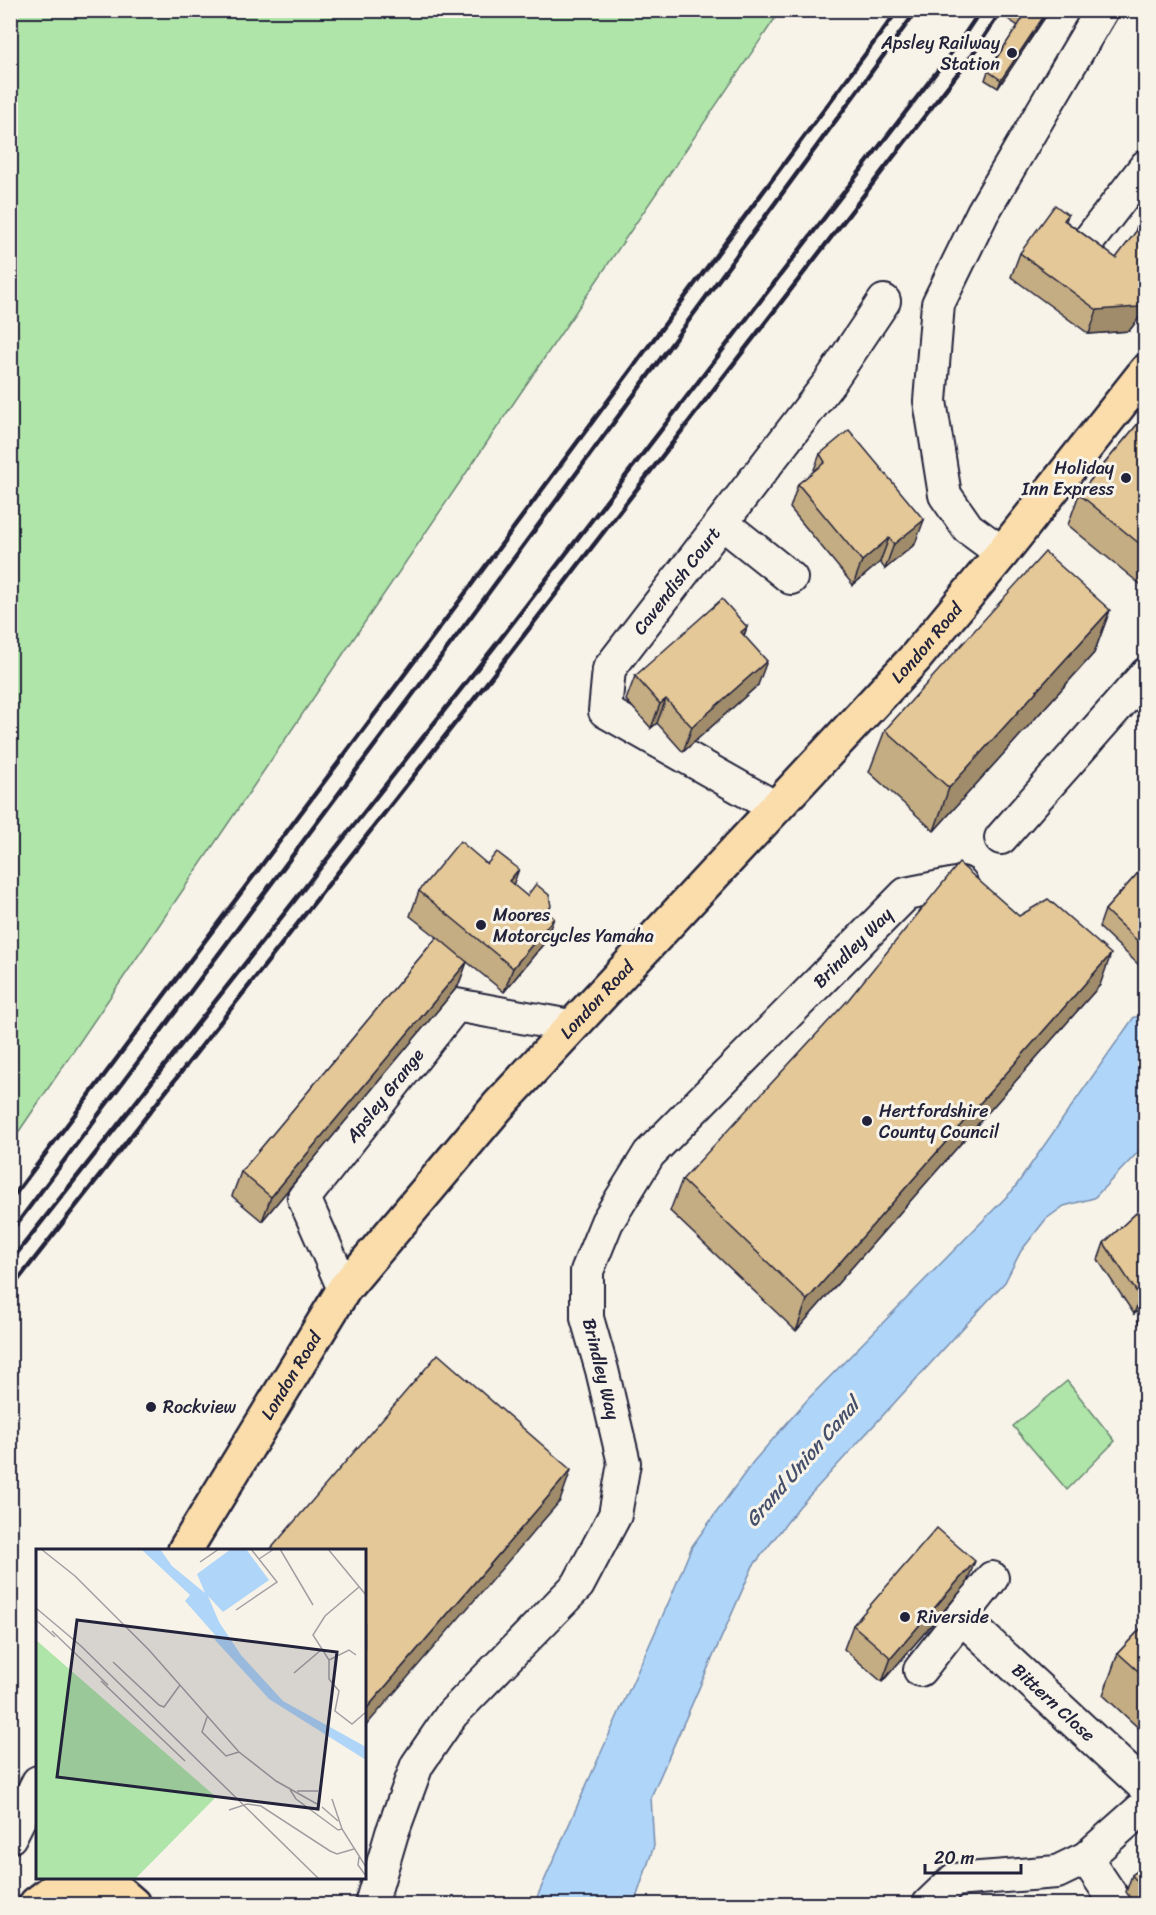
<svg xmlns="http://www.w3.org/2000/svg" width="1156" height="1915" font-family="Sriracha,sans-serif">
  <style>
    .green { fill: #afe5a8; stroke: #688472; stroke-width: 1.5 }
    .water { fill: #afd5f9; stroke: #778dad; stroke-width: 1.5 }
    .lines { fill: none; stroke-linecap: round; stroke-linejoin: round }
    .minor-casing { stroke: #22223b; stroke-width: 36 }
    .major-casing { stroke: #22223b; stroke-width: 38 }
    .minor { stroke: #f7f3e8; stroke-width: 32 }
    .major { stroke: #faddab; stroke-width: 33 }
    .rail { stroke: #22223b; stroke-width: 4.5 }
    .wall { fill: #c4ac83; stroke: #22223b; stroke-width: 1.5 }
    .shaded-wall { fill: #a08c6a; stroke: #22223b; stroke-width: 1.5 }
    .building { fill: #e4c898; stroke: #22223b; stroke-width: 1.5 }
    .poi-dot { fill: #22223b; stroke: #f7f3e8; stroke-width: 2 }
    .labels { text-anchor: middle; stroke-width: 6; stroke-linejoin: round; paint-order: stroke }
    .poi-label { font-size: 18px; fill: #22223b; stroke: #f7f3e8; text-anchor: start }
    .street-label { font-size: 18px; fill: #22223b; stroke: #f7f3e8 }
    .water-label { font-size: 20px; font-style: italic; fill: #454f6a; stroke: #f7f3e8 }
    .inset-road { fill: none; stroke: #a29fa3; stroke-width: 1.5 }
    .view { fill: #22223b; fill-opacity: 0.15; stroke: #22223b; stroke-width: 3 }
    .inset-edge { fill: none; stroke: #22223b; stroke-width: 3 }
  </style>
  <rect width="100%" height="100%" fill="#f7f3e8"/>
  <filter id="ink" filterUnits="userSpaceOnUse"><feTurbulence type="fractalNoise" baseFrequency=".0167" numOctaves="2"/><feDisplacementMap in="SourceGraphic" scale="12" xChannelSelector="R" yChannelSelector="G"/><feConvolveMatrix kernelMatrix="1 2 1 2 8 2 1 2 1" color-interpolation-filters="sRGB"/></filter>
  <g filter="url(#ink)">
    <path class="green" d="M 11,10 L 780,11 L 11,1143 L 10,11 Z
      M 1067,1381 L 1115,1441 L 1067,1490 L 1013,1426 Z"/>
    <path class="water" d="M 1134,1017 L 1140,1017 L 1145,1021 L 1145,1145 L 1094,1198 L 1064,1206 L 1046,1219 L 1021,1251 L 1005,1282 L 799,1507 L 753,1566 L 651,1797 L 654,1846 L 634,1904 L 534,1904 L 586,1786 L 670,1599 L 692,1546 L 753,1462 L 808,1399 L 1013,1190 Z"/>
    <g class="lines">
      <g class="minor-casing">
        <g id="minor">
          <path d="M 1080,252 L 1146,166"/>
          <path d="M 722,523 L 791,578"/>
          <path d="M 1002,553 L 968,528 L 945,495 L 930,401 L 938,304 L 983,212 L 1102,10"/>
          <path id="s1" d="M 776,808 L 605,711 L 609,669 L 829,383 L 884,301"/>
          <path d="M 1001,838 L 1146,674"/>
          <path id="s2" d="M 344,1289 L 304,1198 L 456,1005 L 570,1026"/>
          <path id="s3" d="M 961,1617 L 1146,1788"/>
          <path d="M 920,1670 L 992,1578"/>
          <path d="M 10,1837 L 38,1782"/>
          <path d="M 1086,1858 L 1117,1904"/>
          <path id="s4" d="M 371,1904 L 392,1833 L 417,1765 L 452,1714 L 578,1585 L 615,1515 L 624,1463 L 602,1370 L 587,1318 L 587,1271 L 607,1222 L 649,1154 L 906,894 L 961,883"/>
          <path d="M 929,1904 L 954,1880 L 1057,1872 L 1086,1858 L 1146,1805"/>
        </g>
      </g>
      <g class="major-casing">
        <g id="major">
          <path id="s5" d="M 185,1550 L 344,1289 L 498,1106 L 916,657 L 1002,553 L 1146,371"/>
          <path d="M 36,1904 L 61,1885 L 91,1881 L 112,1886 L 133,1904"/>
        </g>
      </g>
      <use href="#minor" class="minor"/>
      <use href="#major" class="major"/>
      <path class="rail" d="M 10,1201 L 455,607 L 898,10
        M 10,1233 L 470,618 L 917,10
        M 10,1262 L 498,642 L 958,44 L 981,10
        M 10,1290 L 511,652 L 972,55 L 1002,10"/>
    </g>
    <path class="wall" d="M 1007,10 L 1050,10 L 998,88 L 985,80 L 988,71 L 1018,26 L 1005,17 Z
      M 1146,205 L 1146,309 L 1129,331 L 1089,334 L 1011,277 L 1020,253 L 1068,215 L 1066,221 L 1116,258 L 1134,235 L 1142,210 Z
      M 1146,414 L 1146,589 L 1068,525 L 1079,494 Z
      M 820,454 L 915,544 L 885,569 L 880,562 L 853,585 L 790,508 L 798,484 L 813,472 Z
      M 1110,610 L 1094,653 L 934,831 L 869,772 L 885,730 Z
      M 747,627 L 744,636 L 758,685 L 683,752 L 657,723 L 651,728 L 626,700 L 635,676 Z
      M 1146,864 L 1146,964 L 1142,968 L 1099,927 L 1105,910 Z
      M 513,885 L 548,913 L 545,942 L 504,992 L 467,962 L 458,986 L 262,1221 L 232,1196 L 241,1172 L 437,937 L 410,916 L 419,891 Z
      M 1019,916 L 1100,985 L 796,1331 L 670,1211 L 682,1180 Z
      M 1146,1204 L 1146,1332 L 1138,1321 L 1142,1309 L 1134,1314 L 1098,1260 L 1104,1243 Z
      M 966,1585 L 882,1682 L 844,1649 L 853,1625 Z
      M 1146,1623 L 1146,1735 L 1103,1695 L 1118,1653 Z
      M 1146,1865 L 1146,1905 L 1135,1905 L 1126,1892 L 1132,1875 Z"/>
    <path class="shaded-wall" d="M 1048,10 L 1050,10 L 998,88 L 1001,80 Z
      M 1146,297 L 1146,309 L 1129,331 L 1089,334 L 1097,310 Z
      M 924,520 L 915,544 L 885,569 L 894,544 Z
      M 889,538 L 880,562 L 853,585 L 862,561 Z
      M 1110,610 L 1094,653 L 934,831 L 949,788 Z
      M 747,627 L 738,651 L 741,632 Z
      M 767,661 L 758,685 L 683,752 L 692,727 Z
      M 666,699 L 657,723 L 651,728 L 660,704 Z
      M 519,869 L 510,894 L 509,881 Z
      M 554,918 L 545,942 L 504,992 L 513,968 Z
      M 1111,954 L 1100,985 L 796,1331 L 807,1300 Z
      M 1146,957 L 1146,964 L 1142,968 Z
      M 467,962 L 458,986 L 262,1221 L 271,1197 Z
      M 1146,1294 L 1146,1301 L 1142,1309 L 1134,1314 L 1140,1297 Z
      M 571,1470 L 560,1501 L 364,1728 L 364,1713 L 367,1708 Z
      M 975,1561 L 966,1585 L 882,1682 L 891,1658 Z"/>
    <path class="building" d="M 1010,10 L 1048,10 L 1001,80 L 988,71 L 1023,18 Z
      M 1055,205 L 1068,215 L 1064,220 L 1116,258 L 1146,218 L 1146,297 L 1138,307 L 1097,310 L 1020,253 Z
      M 1146,205 L 1146,213 L 1142,210 Z
      M 1146,414 L 1146,549 L 1079,494 Z
      M 849,430 L 924,520 L 894,544 L 889,538 L 862,561 L 798,484 L 825,462 L 820,454 Z
      M 1045,552 L 1110,610 L 949,788 L 885,730 Z
      M 722,599 L 747,627 L 741,632 L 767,661 L 692,727 L 666,699 L 660,704 L 635,676 Z
      M 460,841 L 487,864 L 497,852 L 519,869 L 509,881 L 527,896 L 536,884 L 549,895 L 551,906 L 547,912 L 554,918 L 513,968 L 419,891 Z
      M 959,863 L 1019,916 L 1048,899 L 1111,954 L 807,1300 L 682,1180 L 848,1000 Z
      M 1146,864 L 1146,949 L 1105,910 Z
      M 437,937 L 467,962 L 271,1197 L 241,1172 Z
      M 1146,1204 L 1146,1294 L 1140,1297 L 1104,1243 Z
      M 438,1354 L 571,1470 L 367,1708 L 364,1706 L 364,1551 L 269,1551 Z
      M 937,1528 L 975,1561 L 891,1658 L 853,1625 Z
      M 1146,1623 L 1146,1678 L 1118,1653 Z
      M 1146,1865 L 1146,1893 L 1132,1875 Z"/>
  </g>
  <g class="poi-dot">
    <circle cx="1012" cy="53" r="6"/>
    <circle cx="1126" cy="478" r="6"/>
    <circle cx="481" cy="925" r="6"/>
    <circle cx="867" cy="1121" r="6"/>
    <circle cx="151" cy="1407" r="6"/>
    <circle cx="905" cy="1617" r="6"/>
  </g>
  <g class="labels">
    <g class="poi-label">
      <text x="1000" y="49" text-anchor="end">Apsley Railway<tspan x="1000" dy="21">Station</tspan></text>
      <text x="1114" y="474" text-anchor="end">Holiday<tspan x="1114" dy="21">Inn Express</tspan></text>
      <text x="493" y="921">Moores<tspan x="493" dy="21">Motorcycles Yamaha</tspan></text>
      <text x="879" y="1117">Hertfordshire<tspan x="879" dy="21">County Council</tspan></text>
      <text x="163" y="1413">Rockview</text>
      <text x="917" y="1623">Riverside</text>
    </g>
    <g class="street-label">
      <text dy="6" stroke="none"><textPath href="#s1" startOffset="350">Cavendish Court</textPath></text>
      <text dy="6" stroke="none"><textPath href="#s5" startOffset="1176">London Road</textPath></text>
      <text dy="6" stroke="none"><textPath href="#s4" startOffset="1140">Brindley Way</textPath></text>
      <text dy="6" stroke="none"><textPath href="#s5" startOffset="690">London Road</textPath></text>
      <text dy="6" stroke="none"><textPath href="#s2" startOffset="230">Apsley Grange</textPath></text>
      <text transform="translate(601 1369) rotate(76)" y="6">Brindley Way</text>
      <text dy="6" stroke="none"><textPath href="#s5" startOffset="204">London Road</textPath></text>
      <text dy="6" stroke="none"><textPath href="#s3" startOffset="126">Bittern Close</textPath></text>
    </g>
    <g class="water-label">
      <text transform="translate(802 1462) rotate(-49)" y="7">Grand Union Canal</text>
    </g>
  </g>
  <g transform="translate(36 1549)">
    <rect width="330" height="330" fill="#f7f3e8"/>
    <path d="M 0,91 L 180,248 L 99,330 L 0,330 Z" fill="#afe5a8"/>
    <path d="M 124,0 L 136,17 L 169,44 L 161,25 L 195,0 L 210,0 L 233,31 L 187,63 L 172,47 L 183,73 L 205,106 L 247,152 L 330,198 L 330,211 L 233,150 L 179,91 L 180,87 L 149,52 L 154,46 L 106,1 Z" fill="#afd5f9"/>
    <path class="inset-road" d="M 5,0 L 39,27 L 113,101 L 203,203 L 240,232 L 281,255M 244,0 L 277,56M 292,0 L 330,46M 223,10 L 238,0M 164,13 L 183,0M 323,38 L 289,67 L 277,86 L 293,111 L 293,130 L 303,142 L 299,162 L 316,175 L 330,163M 0,59 L 45,97 L 283,330M 200,61 L 241,33 L 215,0M 0,71 L 19,88M 16,82 L 72,136M 293,111 L 313,101 L 320,106M 77,113 L 123,156 L 128,158 L 144,136M 258,124 L 285,101M 65,132 L 149,212M 171,168 L 166,183 L 190,207 L 203,203M 253,239 L 260,250 L 302,281 L 306,280M 261,242 L 282,242M 296,250 L 306,280 L 330,318M 286,258 L 302,272M 193,261 L 211,255 L 225,257 L 294,302 L 301,305 L 318,300M 323,308 L 322,316 L 330,327"/>
    <path class="view" d="M 41,71 L 301,103 L 282,260 L 21,228 Z"/>
    <rect width="330" height="330" class="inset-edge"/>
  </g>
  <rect width="1156" height="1915" fill="none" stroke="#f7f3e8" stroke-width="36"/>
  <rect x="18" y="18" width="1120" height="1879" fill="none" stroke="#22223b" stroke-width="2" filter="url(#ink)"/>
  <path d="M925 1864v9h96v-9" fill="none" stroke="#22223b" stroke-width="3"/>
  <text x="934" y="1864" font-size="18" fill="#22223b" stroke="#f7f3e8" stroke-width="4.5" paint-order="stroke">20 m</text>
</svg>
